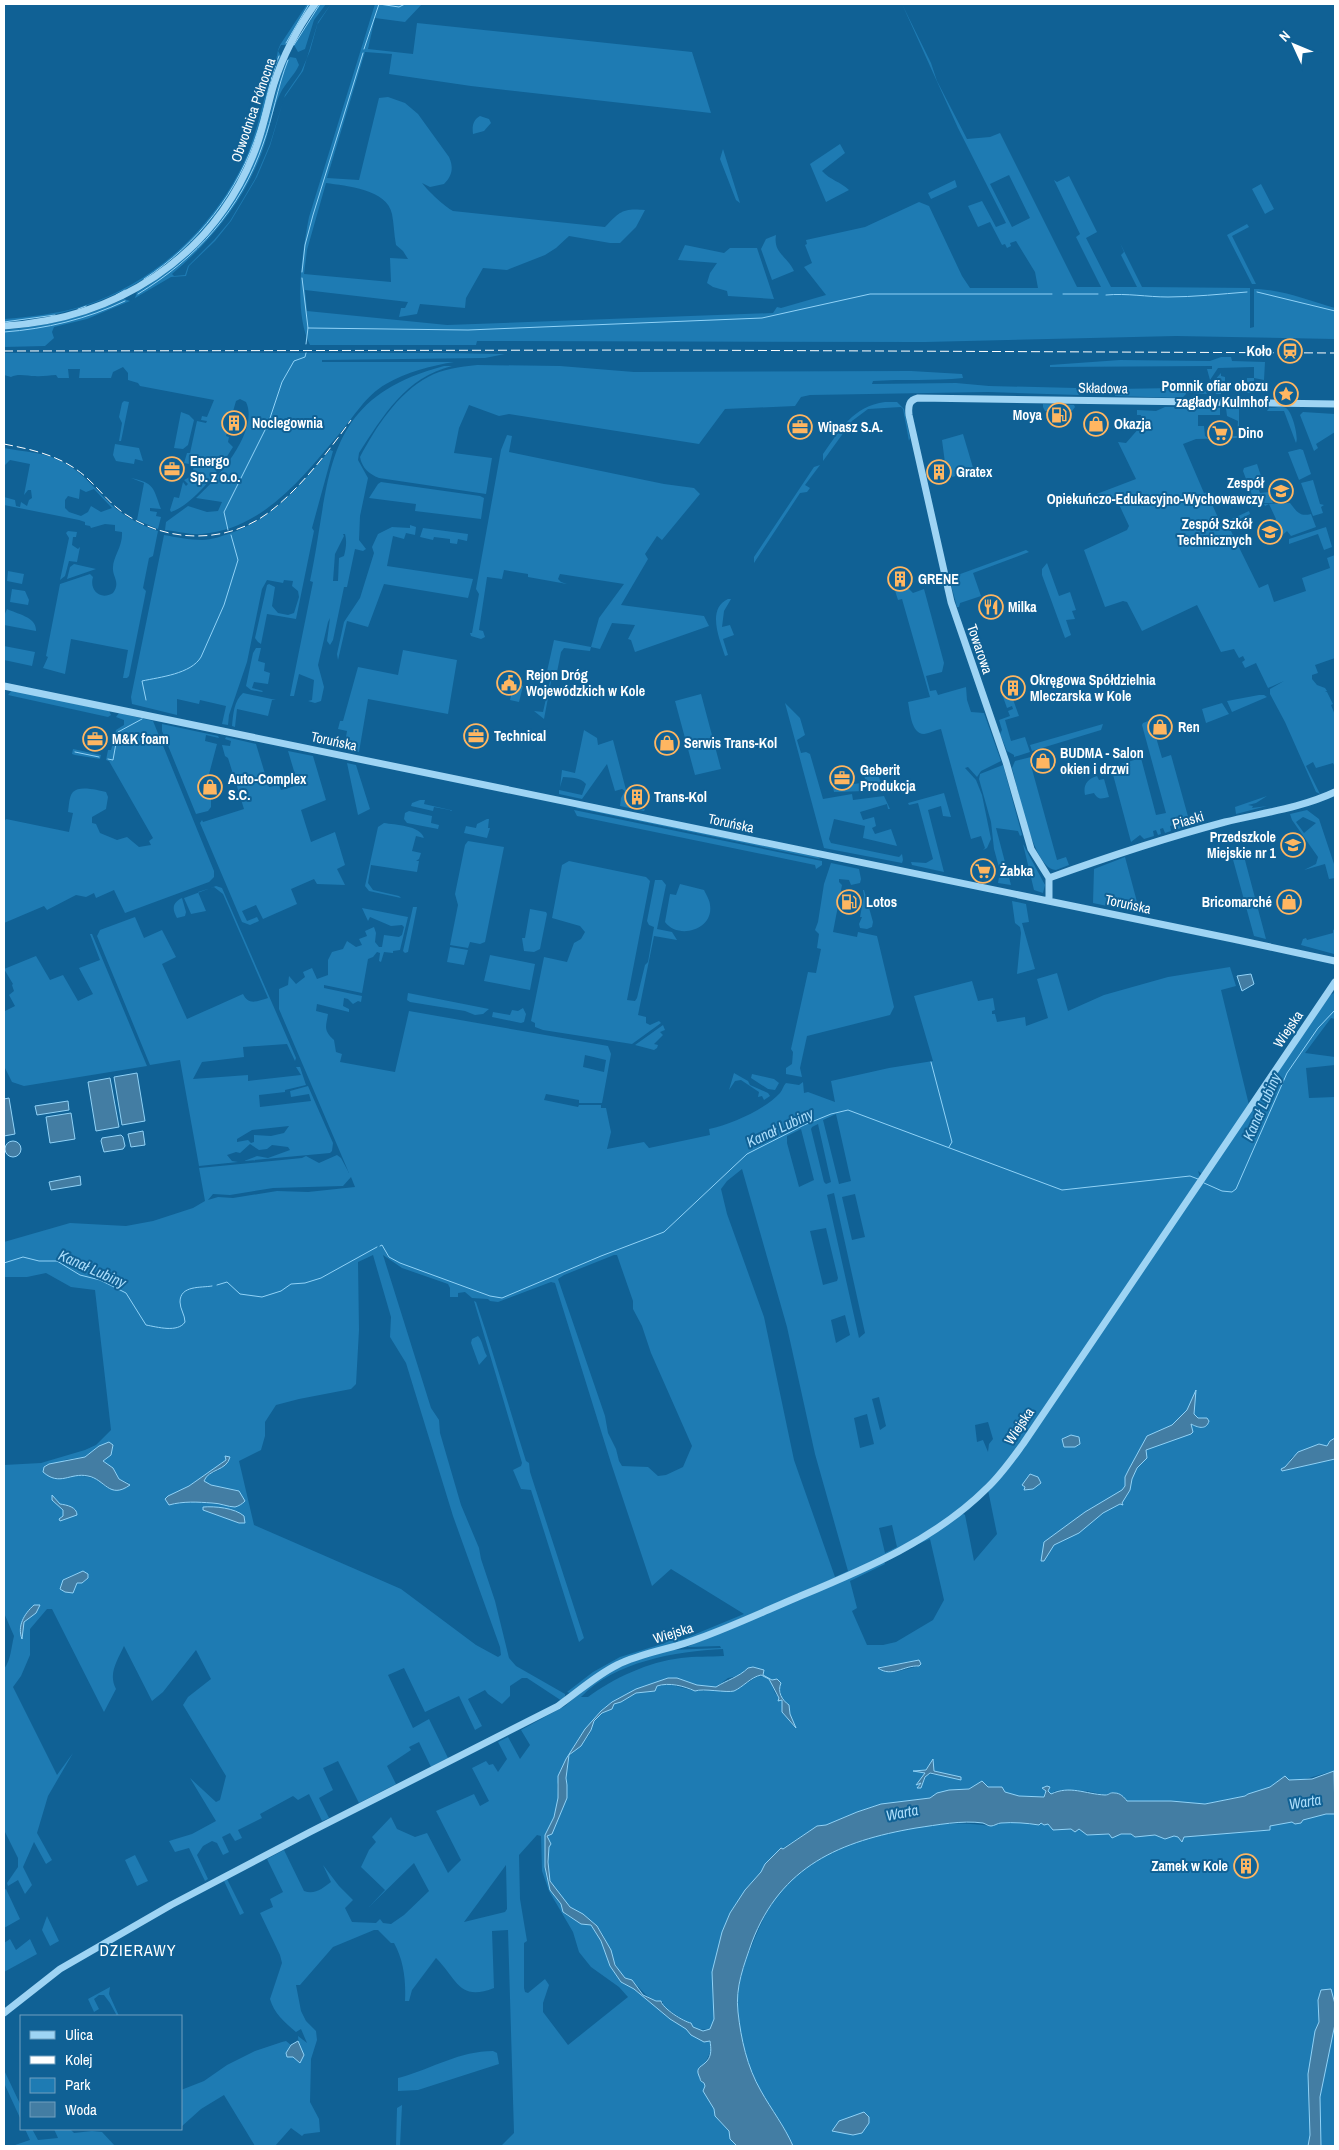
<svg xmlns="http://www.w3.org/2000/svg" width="1339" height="2150" font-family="'Archivo Narrow',sans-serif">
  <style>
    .green { fill: #1e7bb3; fill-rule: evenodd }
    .water { fill: #437da3; stroke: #90d2f7 }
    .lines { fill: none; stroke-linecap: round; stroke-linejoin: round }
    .stream { stroke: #90d2f7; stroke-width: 1 }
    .minor { stroke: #9ed4f4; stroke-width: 7 }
    .rail { stroke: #fff; stroke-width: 1; stroke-dasharray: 9 4; stroke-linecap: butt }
    .labels { text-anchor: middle; stroke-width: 4; stroke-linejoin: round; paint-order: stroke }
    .street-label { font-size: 14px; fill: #fff; stroke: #106195 }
    .poi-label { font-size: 14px; font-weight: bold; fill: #fff; stroke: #106195; text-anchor: start }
    .water-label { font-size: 15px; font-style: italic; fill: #aaddfb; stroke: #106195 }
    .quarter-label { font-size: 16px; letter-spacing: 1px; fill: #fff; stroke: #106195 }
  </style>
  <rect width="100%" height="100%" fill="#106195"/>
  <path class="green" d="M 307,4 L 311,4 L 287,45 L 281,45 L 278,51 L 281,56 C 270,92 261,130 246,164 C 200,263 110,313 5,322 L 4,319 C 30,317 57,314 83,306 C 157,282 218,224 248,153 C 256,132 261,112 266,91 C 269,77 276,64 278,50 L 280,45 Z
    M 319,4 L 326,4 L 314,20 L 305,49 L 298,52 L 294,45 Z
    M 331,4 L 317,25 L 303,71 L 284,98 L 270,146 L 257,177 L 231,221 L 215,241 L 189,266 L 186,276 L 171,277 L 130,301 L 87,319 L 54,327 L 52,332 L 54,338 L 45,346 L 4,347 L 4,330 C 46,326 85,317 124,299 L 130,301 L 135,298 L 137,292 C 194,259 239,206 261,143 C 271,116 275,89 286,62 L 290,57 L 296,58 L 299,65 C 294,76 285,83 280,94 C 271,112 269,134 262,152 C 244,201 211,241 172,274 L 174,276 L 185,275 L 188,266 L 214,240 L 230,221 L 255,179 L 270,144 L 285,95 L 301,72 L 310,51 L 318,22 Z
    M 375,4 L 422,4 L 405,22 L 375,18 L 368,49 L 413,54 L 417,23 L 692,52 L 711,113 L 471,86 L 389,74 L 392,54 L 365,52 L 327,178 L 359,180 L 379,98 L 388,97 L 405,103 L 418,114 L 449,157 C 454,168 452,176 444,184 L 430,187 L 422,183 C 428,191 445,207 453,211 L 605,227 C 620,211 623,208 645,210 L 636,227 L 620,243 L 610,243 L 569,236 L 556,248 L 545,255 L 507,270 L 483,268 L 466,298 L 465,308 L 420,304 L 417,314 L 399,317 L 401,308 L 405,308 L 408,302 L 305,290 L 307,311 L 447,325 L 773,313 L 777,307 L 781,308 L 826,295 L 804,267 L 812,263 L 805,245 L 807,244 L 806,240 L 865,227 L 919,202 L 929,206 L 962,276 L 970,288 L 1038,288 L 1035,272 L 1016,241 L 1010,243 L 1011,246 L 1007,248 L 1005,244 L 1002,245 L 990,222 L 978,227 L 968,206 L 982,201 L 996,227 L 1006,223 L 958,128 L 902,4 L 931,63 L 937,81 L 967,139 L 990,137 L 1000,133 L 1077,287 L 1101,287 L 1076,237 L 1080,234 L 1054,180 L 1057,182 L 1069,176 L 1097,232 L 1086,238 L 1111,287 L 1137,287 L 1121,255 L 1124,252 L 1120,243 L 1142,287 L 1250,288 L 1250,328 L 1254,327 L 1254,289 C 1281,289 1310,301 1335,308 L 1335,339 L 1176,336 L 925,342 L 477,341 L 476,345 L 310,345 C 293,311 302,253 309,217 ZM 1009,175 L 1030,218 L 1012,227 L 990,184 ZM 326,183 C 346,186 387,189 392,214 C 394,224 394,235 396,245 L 403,251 L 408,259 L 390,258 L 391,282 L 304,274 L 307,250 Z
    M 480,116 L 489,119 L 491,123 L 484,131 L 473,134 C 472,126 473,120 480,116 Z
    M 840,144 L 845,153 L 822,171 C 830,180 841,182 849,190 L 826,202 L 810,164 Z
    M 723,149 L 740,203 L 736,200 L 720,159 Z
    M 955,180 L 957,187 L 931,199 L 928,193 Z
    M 1261,184 L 1274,209 L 1265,214 L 1252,189 Z
    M 1247,224 L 1249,227 L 1232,236 L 1256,284 L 1252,284 L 1227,235 Z
    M 776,235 C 773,253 787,256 794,271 L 772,280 L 761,249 L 766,239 Z
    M 685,245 L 724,253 L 730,248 L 757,248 L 774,299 L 728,296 L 727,291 L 713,287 L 707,283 L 710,273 L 717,263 L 678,260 Z
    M 4,353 L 446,353 L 505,354 L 485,358 L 322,360 L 322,362 L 454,362 C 430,366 407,372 386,384 C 365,396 354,417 339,434 C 303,477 263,529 202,534 C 190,535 177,531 165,530 L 166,522 L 188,506 L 207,512 L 218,511 L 222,502 L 196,498 C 216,480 260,431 246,402 L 240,399 L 236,401 L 226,436 L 229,437 L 228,442 L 233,447 C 220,468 195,504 171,512 L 170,510 L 174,497 L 179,498 L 183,482 L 186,486 L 188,484 L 184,480 L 192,476 L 194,465 L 184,463 L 187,453 L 190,453 L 197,421 L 206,423 L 207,421 L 201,420 L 202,416 L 207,417 L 214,400 L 140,386 L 138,383 L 128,380 L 128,373 L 123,367 L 113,372 L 111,378 L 79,378 L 80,369 L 68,369 L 69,378 L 58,378 L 56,375 C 49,375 41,377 35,376 C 28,376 18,373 11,377 L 4,375 Z
    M 1221,357 L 1231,357 L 1232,361 L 1265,362 L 1264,380 L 1254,378 L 1254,381 L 1250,381 L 1248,390 L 1251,393 L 1247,393 L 1247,378 L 1254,378 L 1254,367 L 1218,368 L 1210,380 L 1207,369 L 1212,369 L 1212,366 L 1050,367 L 1050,365 L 1120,360 L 1210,361 Z
    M 477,365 L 560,366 L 634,372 L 911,371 L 962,374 L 963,378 C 933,381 903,379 873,381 L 872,384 L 956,383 L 989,386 L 1076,388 L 1079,395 L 988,392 L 810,395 L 801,397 L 795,406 L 725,409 L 699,444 L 509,414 L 499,416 L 469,405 L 459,428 L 454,453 L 492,458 L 486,494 L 379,478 C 369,474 362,468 360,457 C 376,427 397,394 428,377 C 442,369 460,367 477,365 Z
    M 444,366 L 452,366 C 406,377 383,416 359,453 L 358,460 L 368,478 L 360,516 L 359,540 L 366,549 L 363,551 L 355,549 L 347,587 L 344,587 L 333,640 L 330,645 L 327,641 L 330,618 L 328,622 L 318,665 L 324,687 L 321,701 L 315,703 L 308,701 L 312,700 L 314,680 L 299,674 L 294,696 L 290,696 L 313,582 L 310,581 C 332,477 319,399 444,366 ZM 343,534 L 345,534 C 347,542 346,548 344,556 L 339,558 L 338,581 L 333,581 L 335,554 L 344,536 Z
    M 1221,373 L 1221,376 L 1225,377 L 1225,384 L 1221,384 L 1221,394 L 1216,394 L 1212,383 Z
    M 1192,382 L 1201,384 L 1207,394 L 1193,393 L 1188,385 Z
    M 1180,385 L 1184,387 L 1186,394 L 1182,398 L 1115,396 L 1115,389 L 1175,388 L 1175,386 Z
    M 1286,387 L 1295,390 L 1296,395 L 1295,398 L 1286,399 L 1277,397 L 1277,390 Z
    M 124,401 L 129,402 L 121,441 L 119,441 L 122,423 L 119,417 L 122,403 Z
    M 885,402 L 897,402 L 904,409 L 910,438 L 909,441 L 903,409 L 901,407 L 868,409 L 852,421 L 823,461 L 823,454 C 840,430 853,406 885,402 Z
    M 1043,404 L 1074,405 L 1075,407 L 1072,411 L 1045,411 L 1043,407 Z
    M 1165,407 L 1174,407 L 1175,409 L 1178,409 L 1179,407 L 1220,408 L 1220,415 L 1198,415 L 1198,426 L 1204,426 L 1205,436 L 1208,438 L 1237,436 L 1238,421 L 1227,416 L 1226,408 L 1239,407 L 1239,438 L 1196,439 L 1183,444 L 1204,493 L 1208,492 L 1208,500 L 1210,500 L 1221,524 L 1249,511 L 1250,514 L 1228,525 L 1259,588 L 1268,584 L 1274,602 L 1306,591 L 1302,578 L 1330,568 L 1327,558 L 1335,555 L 1335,658 L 1315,665 L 1318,673 L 1312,675 L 1312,679 L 1317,685 L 1325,688 L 1327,691 L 1325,692 L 1327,692 L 1333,704 L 1331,705 L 1335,715 L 1335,767 L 1333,763 L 1316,768 L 1313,762 L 1306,766 L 1320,794 L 1316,792 L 1285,722 L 1270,694 L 1270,689 L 1284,681 L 1268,688 L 1256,663 L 1245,668 L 1242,662 L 1245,660 L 1243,656 L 1239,658 L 1234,649 L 1221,652 L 1197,605 L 1142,631 L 1127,602 L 1123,601 L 1105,607 L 1084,550 L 1127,530 L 1129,526 L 1116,498 L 1112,497 L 1101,501 L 1094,495 L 1136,479 L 1118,442 L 1126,443 L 1140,427 L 1141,415 L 1137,415 L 1137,410 L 1156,411 Z
    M 1269,408 C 1274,408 1282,406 1286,408 C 1292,411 1299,437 1296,443 L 1284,411 L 1267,411 Z
    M 181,412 L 189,415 L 194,420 L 188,445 L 183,449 L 174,448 Z
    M 1303,412 L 1335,414 L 1335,432 L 1316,444 L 1318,448 L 1314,451 L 1300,415 Z
    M 963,434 L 974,471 L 952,477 L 947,462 L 945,463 L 942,440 Z
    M 507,435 L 512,436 L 509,452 L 664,484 L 694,488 L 700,494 L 662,540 L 657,536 L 645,554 L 648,559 L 621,605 L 704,616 L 709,626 L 635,652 L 631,640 L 628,639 L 635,625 L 612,623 L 600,649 L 591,647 L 590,651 L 564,648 L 561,652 L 555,682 L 551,682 L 544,719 L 534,711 L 543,712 L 550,681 L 539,678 L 540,675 L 546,676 L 554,640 L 591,647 L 599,618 L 624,584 L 560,574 L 558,579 L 561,582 L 567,584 L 528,577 L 528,574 L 504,570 L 502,579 L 487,577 L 479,630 L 483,631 L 485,637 L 481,639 L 471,636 L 470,633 L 472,633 L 479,594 L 476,589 L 501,450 Z
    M 115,444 L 139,448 L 143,461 L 135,459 L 134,464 L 116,461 L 113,455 Z
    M 4,448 C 23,452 46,452 63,462 C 84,473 97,492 114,507 C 127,518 142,526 158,531 L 153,556 L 149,558 L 143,588 L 146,591 L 129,676 L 127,678 L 123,678 L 128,650 L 71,639 L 65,674 L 43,668 L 48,657 L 46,656 L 60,584 L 90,574 L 93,577 C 89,590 100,601 113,593 C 121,582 112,577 113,567 C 113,557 123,546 122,532 L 115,531 L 115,525 L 105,524 L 91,528 L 90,526 L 85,525 L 85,522 L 79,520 L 4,505 L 4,497 L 15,500 L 16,506 L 20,507 L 21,502 L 27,506 L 29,500 L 32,498 L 31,490 L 28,490 L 24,495 L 30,464 L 10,460 L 4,466 ZM 80,489 L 86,492 L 94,489 L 112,508 L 101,512 L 91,506 L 88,512 L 81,516 L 69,512 L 65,508 L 65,500 L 68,496 L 79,499 Z
    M 1300,449 L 1303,450 L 1311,474 L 1299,480 L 1288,452 Z
    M 330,450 L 333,451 L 312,528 L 314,531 L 296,619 L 267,614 L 261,644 L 258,642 L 255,638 L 267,585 L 269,584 L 275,587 L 272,606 L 278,613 L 288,615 L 294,613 L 299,597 L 298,591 L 292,586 L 293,581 L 284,580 L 283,583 L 267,580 L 262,589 L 247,662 L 229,715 L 228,725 L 222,724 L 226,706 L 200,700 L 199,704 L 177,699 L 177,715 L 132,704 L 131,697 L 164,535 C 176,537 189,540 202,540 C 212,540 222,536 231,533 C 276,517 300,484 330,450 Z
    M 1257,464 L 1263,482 L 1257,484 L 1260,493 L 1269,492 L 1273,503 L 1264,503 L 1262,498 L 1254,500 L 1243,471 L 1244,468 Z
    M 820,465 L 805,485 L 810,488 L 807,492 L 800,493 L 754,563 L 754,557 L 814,467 Z
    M 131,478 C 155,483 153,488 161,509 L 150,508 L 150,511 L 157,512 L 156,516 L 161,517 L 158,529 L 137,520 L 144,483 Z
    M 1313,480 L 1320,504 L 1324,505 L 1321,507 L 1323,513 L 1313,516 L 1301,483 Z
    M 381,482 L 480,496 L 484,498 L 481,519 L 415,511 L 416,504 L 369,498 L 378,484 Z
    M 1290,503 C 1297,512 1300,517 1311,514 L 1316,527 L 1291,536 L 1287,531 L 1278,539 L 1277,537 L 1280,536 L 1275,521 L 1276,519 L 1269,504 L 1265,506 L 1264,504 Z
    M 410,525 L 416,527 L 415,535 L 406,533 L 404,539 L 393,536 L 387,566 L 473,579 L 468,598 L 384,584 L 368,627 L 347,621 L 338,660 L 337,654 L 344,622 L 360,598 L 374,553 L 372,547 L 378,534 L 392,527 L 410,528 Z
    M 1326,527 L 1332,547 L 1324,550 L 1318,534 L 1289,544 L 1289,539 Z
    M 423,528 L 468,534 L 467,541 L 458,539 L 457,544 L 450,543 L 450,539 L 434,537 L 433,540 L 420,537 Z
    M 68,531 L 77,532 L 76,537 L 73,537 L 72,545 L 78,549 L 80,547 L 77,562 L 69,561 L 65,576 L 60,580 L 69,538 L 66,533 Z
    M 1026,550 L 1029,552 L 973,573 L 981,596 L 960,603 L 959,607 L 957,607 L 950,581 L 952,577 Z
    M 1047,563 L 1059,596 L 1070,592 L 1076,610 L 1072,611 L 1075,619 L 1066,620 L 1071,635 L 1065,638 L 1042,575 L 1042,569 Z
    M 74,564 L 96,569 L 67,579 L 70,567 Z
    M 8,571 L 24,574 L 22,584 L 7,581 Z
    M 891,578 L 896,590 L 906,586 L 913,593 L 924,589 L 944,663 L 942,672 L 926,676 L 930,691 L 936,690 L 938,695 L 966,687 L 967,700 L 971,712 L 984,713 L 1001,761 L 981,771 L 977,777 L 968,767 L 965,768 L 976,780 L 982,795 L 991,839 L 987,848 L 983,850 L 985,848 L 981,836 L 971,839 L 941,729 C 936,730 930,733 924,734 C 911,734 910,711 908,702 L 930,697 L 902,599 L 898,600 Z
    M 12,589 L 25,591 L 29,600 L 28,605 L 10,602 Z
    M 728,599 L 731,599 L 724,611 L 722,627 L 730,625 L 734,635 L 723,639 L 728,655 L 725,656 C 720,640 706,609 728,599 Z
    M 7,609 C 17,614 37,617 36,631 L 4,625 L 4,616 Z
    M 4,646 L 35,652 L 32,666 L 4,660 Z
    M 256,648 L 261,648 L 258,661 L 265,663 L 264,671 L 270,673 L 268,684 L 254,682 L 252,688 L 263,691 L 262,692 L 251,690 L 246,686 L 253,653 Z
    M 403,650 L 457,660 L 448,714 L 368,699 L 359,752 L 344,749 L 347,731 L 338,729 L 340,721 L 343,721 L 358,667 L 398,675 Z
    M 514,682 L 523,686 L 519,702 L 510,700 Z
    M 12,690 L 109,711 L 111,715 L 108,717 L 8,695 Z
    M 1010,691 L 1019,716 L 1005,720 L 1011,741 L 1025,737 L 1030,752 L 1014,757 L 1014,755 L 1007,751 L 1000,734 L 1002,730 L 999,720 L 1010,716 L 1008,711 L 1013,709 L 1012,706 L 1007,708 L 1002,694 Z
    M 243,693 L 276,700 L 272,700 L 268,716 L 237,709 L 235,727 L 232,726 C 233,714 234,701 243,693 Z
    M 701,694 L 721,769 L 695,775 L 675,701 Z
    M 1259,695 L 1264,695 L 1267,697 L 1232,712 L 1227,701 Z
    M 785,703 L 800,718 L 805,735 L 797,740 L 801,753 L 806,752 L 810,754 L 823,799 L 852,794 L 853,800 L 884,796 L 890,809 L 888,809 L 887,804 L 860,812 L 863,820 L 874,817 L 876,826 L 872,828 L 875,834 L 891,829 L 897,846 L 863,838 L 865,826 L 834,819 L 829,839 L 831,843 L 899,857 L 902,854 L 903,860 L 902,863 L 824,848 Z
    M 1222,703 L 1229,714 L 1206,723 L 1202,709 Z
    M 119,713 L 153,721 L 214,871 L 214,877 L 209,882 L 125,913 L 114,890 L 96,898 L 94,893 L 86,897 L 76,895 L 47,910 L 44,906 L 4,923 L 4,822 L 6,819 L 69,832 L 73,813 L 68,812 C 69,806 69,796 73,792 C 79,785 98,790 106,792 L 108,797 L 106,809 L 92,817 L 92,823 L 96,824 L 100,833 L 117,840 L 127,837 L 139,847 L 151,845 L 149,841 L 153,838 L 109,761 L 106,760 L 108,750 L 111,750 L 116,730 L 124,725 L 124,720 L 116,717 Z
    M 1151,720 L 1162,758 L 1171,755 L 1189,820 L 1195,818 L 1197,824 L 1185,827 L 1183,822 L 1180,823 L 1181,828 L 1175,830 L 1173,825 L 1170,826 L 1171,831 L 1165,833 L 1163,828 L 1160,829 L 1161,834 L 1158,835 L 1156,830 L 1153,831 L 1154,836 L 1144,839 L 1140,835 L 1131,842 L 1111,767 L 1141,758 L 1156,815 L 1166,813 L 1142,725 L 1143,723 Z
    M 162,724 L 218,736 L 219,738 L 206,735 L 205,741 L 217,744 L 208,778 L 202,777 L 198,793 L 211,796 L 211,807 L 208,811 L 196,814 L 162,731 Z
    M 1103,724 L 1101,730 L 1032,751 L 1030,745 Z
    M 584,730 L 597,738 L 598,745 L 613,740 L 626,790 L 629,790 L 630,807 L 640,810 L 645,809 L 644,811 L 620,806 L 621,798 L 625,791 L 622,789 L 615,791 L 607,764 L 582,799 L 559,794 L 559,790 L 582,795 L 586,784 C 580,777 572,778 563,777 L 560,787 L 562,770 L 575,773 Z
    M 226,737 L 256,744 L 269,787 L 279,785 L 281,790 L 295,786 L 291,774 L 294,771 L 288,751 L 313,756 L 326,800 L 301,810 L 311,842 L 335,832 L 345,865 L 337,869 L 345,885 L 317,884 L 314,879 L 291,889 L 297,904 L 263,919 L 256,905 L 242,911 L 247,921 L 257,917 L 259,921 L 250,925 L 242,922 L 200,823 L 202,820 L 203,822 L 244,809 L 228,758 L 225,756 L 222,745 L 230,746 L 231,741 L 225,739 Z
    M 73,749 L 101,755 L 100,759 L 75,755 L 72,754 Z
    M 1031,757 L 1033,759 L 1030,762 L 1057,860 L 1066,857 L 1069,865 L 1056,870 C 1033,870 1018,788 1012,768 L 1015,761 Z
    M 347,763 L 356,765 L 370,809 L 358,815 Z
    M 1003,765 L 1022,835 L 1020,836 L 1018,831 L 996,828 L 1011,885 L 998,883 L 1000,871 L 994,849 L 991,822 L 979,779 L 980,774 Z
    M 877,771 L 882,786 L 867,790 L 864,774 Z
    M 1097,776 L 1099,780 L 1104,779 L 1109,797 C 1101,799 1098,800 1094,793 L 1085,795 C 1083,785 1087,779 1097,776 Z
    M 861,783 L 863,783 L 865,791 L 834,792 L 833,787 Z
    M 944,793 L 951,817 L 943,816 L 941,806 L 928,810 L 944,872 L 912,865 L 911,862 L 926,863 L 933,859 L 918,803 L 909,805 L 908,803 Z
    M 1267,796 L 1256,803 L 1248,805 L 1253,806 L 1252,808 L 1267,806 L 1236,814 L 1235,807 Z
    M 420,800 L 425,800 L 424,804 L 455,811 L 434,807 L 433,811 L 411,806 L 412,803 Z
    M 578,807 L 818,857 L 820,859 L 576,808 Z
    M 574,810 L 822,861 L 822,865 L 816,869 L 815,865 L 577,816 Z
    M 1307,810 L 1319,819 L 1335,867 L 1335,878 L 1329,879 L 1325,864 L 1304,870 L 1316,864 L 1318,857 L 1292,820 L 1290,814 ZM 1303,817 L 1316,823 L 1304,833 L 1296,822 Z
    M 409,811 L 432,816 L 431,823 L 439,825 L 438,829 L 407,823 L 404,819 L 405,813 Z
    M 487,819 L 489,819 L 488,828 L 490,828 L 487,838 L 464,833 L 466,826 L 476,828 L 477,824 Z
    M 384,823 C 395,825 420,825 424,838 L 416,836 L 412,851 L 421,853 L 419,859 L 416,861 L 419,861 L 417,872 L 371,865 L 368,883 L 373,890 L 399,896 L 401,898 L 369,891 L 365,886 L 378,827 Z
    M 468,841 L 504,847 L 485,942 L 480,944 L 470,942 L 468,948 L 450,945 L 458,905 L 455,894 L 465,845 Z
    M 1023,844 L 1045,885 L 1043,893 L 1034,890 Z
    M 1243,852 L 1246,864 L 1266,939 L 1254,936 L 1232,856 Z
    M 1125,857 L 1140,913 L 1093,903 L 1094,869 Z
    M 569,861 L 646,877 L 650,881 L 627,1000 L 635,1001 L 637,998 L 645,965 L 648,962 L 654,927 L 649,925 L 647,921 L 655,880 L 662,880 L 666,885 L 657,929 L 672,932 L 677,940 L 654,936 L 638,1015 L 646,1017 L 646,1023 L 650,1025 L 659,1021 L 661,1023 L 632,1044 L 543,1030 L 535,1027 L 535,1023 L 531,1021 L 544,957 L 567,962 L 574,943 L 581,939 L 585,932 L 580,926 L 552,918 L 562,865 Z
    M 831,863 L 859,869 L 861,879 L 860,883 L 851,885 L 849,880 L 839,879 L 839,882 L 842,885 L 833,932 L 857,937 L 858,932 L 877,936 L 894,1007 L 890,1015 L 807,1036 L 800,1068 L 802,1077 L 786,1074 L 786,1068 L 792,1064 L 793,1052 L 791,1049 L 808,972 L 816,973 L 821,949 L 817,948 L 819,934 L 815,930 L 818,922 L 824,884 Z
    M 680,884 L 704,890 C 706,894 710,901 710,905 C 714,930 678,940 665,922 L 670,894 L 676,895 Z
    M 216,886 L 222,888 L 296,1058 L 295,1061 L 287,1044 L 243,1047 L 244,1057 L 202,1062 L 193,1079 L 248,1075 L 248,1081 L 301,1075 L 296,1067 L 300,1067 L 306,1085 L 285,1090 L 285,1092 L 259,1095 L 260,1107 L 311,1101 L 309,1094 L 291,1097 L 290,1091 L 308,1086 L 333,1143 L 332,1151 L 330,1153 L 244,1161 L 257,1156 L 268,1158 L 290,1150 L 288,1147 L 272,1145 L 267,1149 L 259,1150 L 250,1144 L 240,1153 L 236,1152 L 227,1155 L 232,1161 L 238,1162 L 199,1166 L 180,1060 L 150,1065 L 97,936 L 100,930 L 135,917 L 144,938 L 162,930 L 176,957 L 162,964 L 187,1019 L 243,994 C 249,1006 257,1001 268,998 L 223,894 L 214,887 L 198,892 L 206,911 L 191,914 L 184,898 ZM 289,1126 L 284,1133 L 271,1136 L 254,1135 L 254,1142 L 251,1143 L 248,1140 L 237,1142 L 237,1139 L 252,1130 Z
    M 863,890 L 864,890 L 873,922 L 872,927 L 867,929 L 860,928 L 859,924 L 862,917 L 860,917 L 864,896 Z
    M 182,898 L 186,912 L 185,916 L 177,918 C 172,909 172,903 182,898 Z
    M 1012,901 L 1026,904 L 1029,922 L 1022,923 L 1035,969 L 1017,974 L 1021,933 L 1020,927 L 1015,923 Z
    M 413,907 L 417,907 L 408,952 L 405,953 L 403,951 Z
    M 362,908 L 408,917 L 400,950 L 393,951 L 393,953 L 384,952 L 381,962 L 379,961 L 380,953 L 377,952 L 373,957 L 368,959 L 362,993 L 324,985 L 324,988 L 362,996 L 361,1002 L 358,1001 L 353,1004 L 348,999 L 344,998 L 343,1006 L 349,1009 L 349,1012 L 317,1004 L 316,1011 L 328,1014 C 326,1027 323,1030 334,1040 L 336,1052 L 342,1054 L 340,1062 L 395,1072 L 409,1011 L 608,1046 L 611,1054 L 602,1103 L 579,1103 L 579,1100 L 546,1094 L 544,1100 L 578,1107 L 579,1105 L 601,1105 L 601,1108 L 606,1108 L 611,1132 L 607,1149 L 644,1142 L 649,1148 L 710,1135 L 709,1129 C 732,1124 764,1110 780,1093 C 783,1089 783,1086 786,1083 L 799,1085 L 803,1082 L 804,1093 L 808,1092 L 835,1102 L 831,1081 L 889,1068 L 933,1061 L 914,996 L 972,981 L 978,1001 L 993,998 L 995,1010 L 992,1011 L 992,1014 L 995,1014 L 997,1022 L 1025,1017 L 1026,1026 L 1048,1018 L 1037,979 L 1057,973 L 1068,1011 L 1104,995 L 1168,977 L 1230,967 L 1236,986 L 1221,990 L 1249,1105 L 1202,1174 L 1198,1171 L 1200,1177 L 1021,1443 L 1000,1471 L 962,1507 L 936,1526 L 883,1557 L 700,1636 L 640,1654 L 570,1693 L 567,1692 L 593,1672 L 620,1657 L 665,1643 L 671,1638 L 681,1640 L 744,1614 L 671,1569 L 652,1586 L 611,1463 L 555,1283 L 551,1282 L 498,1302 L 490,1301 L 488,1299 L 472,1298 L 465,1292 L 458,1293 L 458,1297 L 450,1297 L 450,1288 L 448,1284 L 402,1268 L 383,1255 L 431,1408 L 439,1420 L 440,1433 L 461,1505 L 479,1548 L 481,1559 L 495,1601 L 509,1658 L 516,1666 L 565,1694 L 565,1698 L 562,1701 L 527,1678 L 522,1678 L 510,1686 L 510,1696 L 502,1704 L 488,1694 L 485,1690 L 468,1699 L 482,1726 L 475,1730 L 459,1696 L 425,1712 L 404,1668 L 388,1675 L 413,1728 L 429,1719 L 448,1758 L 431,1767 L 419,1742 L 409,1747 L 411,1750 L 387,1766 L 396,1784 L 359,1803 L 338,1761 L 323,1768 L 333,1790 L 319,1798 L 329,1818 L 322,1821 L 309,1794 L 298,1800 L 293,1796 L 260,1814 L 262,1818 L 238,1830 L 242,1838 L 235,1841 L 230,1833 L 222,1837 L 229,1852 L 223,1855 L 217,1843 L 212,1841 L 203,1846 L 197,1855 L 208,1879 L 205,1881 L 189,1848 L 175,1852 L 169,1841 L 192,1834 L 216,1821 L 190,1778 L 216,1802 L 220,1800 L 226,1776 L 183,1705 L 188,1697 L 211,1679 L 196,1650 L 163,1692 L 152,1701 L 124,1646 C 117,1661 108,1674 116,1689 L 104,1712 L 52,1609 L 47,1609 L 30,1629 L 30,1655 L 21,1676 L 13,1687 L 57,1775 L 73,1753 L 48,1796 L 37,1833 L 52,1860 L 46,1864 L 34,1842 L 23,1867 L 32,1885 L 25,1894 L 18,1880 L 8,1886 L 7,1883 L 18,1867 L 18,1858 L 4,1830 L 4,1669 C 11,1660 11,1648 14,1636 L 4,1613 L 4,1465 L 41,1463 L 85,1450 L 96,1445 L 111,1430 L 95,1290 L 71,1287 L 46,1273 L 27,1277 L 4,1277 L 4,1242 L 70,1223 L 126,1226 L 153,1221 L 193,1208 L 205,1201 L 199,1168 L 302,1158 L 306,1156 L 319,1163 L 337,1155 L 341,1158 L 349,1173 L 279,1009 L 279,989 L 288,985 L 289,976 L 296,984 L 305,977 L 303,972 L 312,968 L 317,979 L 328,975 L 328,960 L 332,952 L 343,949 L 347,941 L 356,947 L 362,945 L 359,939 L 367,936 L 365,931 L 374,927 L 376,933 L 375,942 L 379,947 L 382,947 L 384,935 L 399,937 L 402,935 L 404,927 L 402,925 L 391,926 L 370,917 L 368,921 ZM 585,1055 L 606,1060 L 604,1072 L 583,1067 ZM 836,1114 L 851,1181 L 839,1184 L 823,1120 ZM 818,1124 L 831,1182 L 826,1184 L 824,1182 L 811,1129 L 812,1127 ZM 801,1129 L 814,1180 L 799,1187 L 787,1143 L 787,1136 ZM 742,1169 L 787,1327 L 815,1454 L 848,1571 L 835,1577 L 794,1460 L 764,1317 L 727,1214 L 721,1189 L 727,1181 ZM 351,1177 L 355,1187 L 308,1192 L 277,1191 L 233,1198 L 218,1197 L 208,1200 L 213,1194 L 230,1195 L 273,1188 L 343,1186 ZM 834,1193 L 865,1333 L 859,1338 L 827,1195 ZM 855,1194 L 865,1237 L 852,1240 L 842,1197 ZM 826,1228 L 838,1278 L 837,1281 L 823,1285 L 810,1231 ZM 373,1255 L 391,1317 L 390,1337 L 406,1363 L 453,1516 L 500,1647 L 501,1655 L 498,1657 L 476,1645 L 401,1589 L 254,1525 L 239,1461 L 261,1450 L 265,1436 L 265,1422 L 276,1405 L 299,1399 L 351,1389 L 356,1384 L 359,1330 L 358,1262 ZM 614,1255 L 617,1255 L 633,1301 L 633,1309 L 642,1326 L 651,1353 L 692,1446 L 683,1467 L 666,1475 L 658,1476 L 648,1467 L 622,1466 L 619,1461 L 616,1449 L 608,1433 L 605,1416 L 558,1279 L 564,1275 ZM 845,1315 L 850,1335 L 836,1343 L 831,1320 ZM 879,1397 L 886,1426 L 880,1430 L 872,1399 ZM 867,1414 L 874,1444 L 860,1448 L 854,1418 ZM 988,1422 L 993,1439 L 989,1444 L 988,1452 L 983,1440 L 977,1442 L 975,1425 ZM 113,1445 L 111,1455 L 103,1461 L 113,1468 L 119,1479 L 129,1483 L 126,1488 C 111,1489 109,1492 98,1479 L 78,1475 L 64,1460 L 85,1457 L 99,1446 ZM 226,1460 L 219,1470 L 206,1476 L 204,1481 L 211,1485 L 239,1491 L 234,1507 C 214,1503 190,1499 169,1505 L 173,1494 L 189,1486 ZM 206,1507 L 239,1512 L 239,1523 L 203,1510 ZM 892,1525 L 897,1547 L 885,1553 L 879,1528 ZM 78,1573 L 88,1574 L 88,1578 L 82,1583 L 77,1583 L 69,1592 L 65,1592 L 60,1589 L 63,1580 Z
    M 530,909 L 546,912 L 547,914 L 540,949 L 534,952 L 524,951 L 522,938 L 525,938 Z
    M 1335,929 L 1334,954 L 1301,945 L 1303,939 L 1306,938 L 1307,940 L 1333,933 L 1333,930 Z
    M 90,934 L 92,934 L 147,1066 L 24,1086 L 12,1082 L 4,1066 L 4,1009 L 5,1011 L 15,1006 L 9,995 L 14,991 L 12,985 L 13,984 L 4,969 L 36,956 L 50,980 L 63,975 L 78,1001 L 93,994 L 79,968 L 100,960 Z
    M 450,947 L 468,950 L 464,965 L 447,962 Z
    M 490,955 L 535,964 L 530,990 L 484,981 Z
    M 408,993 L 489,1009 L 483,1014 L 475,1015 L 465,1011 L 410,1002 L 407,1000 Z
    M 1334,993 L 1335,994 L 1335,1019 L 1331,1018 L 1305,1053 L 1335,1057 L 1335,1065 L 1306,1068 L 1309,1098 L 1335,1097 L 1335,1438 L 1330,1441 L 1328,1446 L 1318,1444 L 1292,1457 L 1283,1471 L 1335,1459 L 1335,1771 C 1319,1774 1306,1781 1289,1781 L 1285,1776 L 1270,1787 L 1248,1794 L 1245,1796 L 1205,1804 L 1171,1801 L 1127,1801 L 1121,1795 L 1113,1792 L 1105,1795 L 1087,1791 L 1062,1790 L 1055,1791 L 1051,1794 L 1046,1792 L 1044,1794 L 1044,1797 L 1019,1796 L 1004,1792 L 1003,1788 L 988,1787 L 982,1781 L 969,1789 L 949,1790 L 930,1798 L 881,1804 L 857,1812 L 826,1825 L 817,1826 L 780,1850 L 765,1864 L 761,1872 L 745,1890 L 730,1913 L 722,1932 L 712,1972 L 714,2019 L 710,2029 L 698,2030 L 663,2006 L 663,2002 C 645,1999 644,1991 632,1981 C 629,1979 626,1980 623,1976 C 610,1960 610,1941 596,1925 C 588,1916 577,1913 569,1906 C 562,1900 557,1889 551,1882 C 547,1876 549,1846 547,1836 L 552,1831 L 567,1798 L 567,1785 L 566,1778 L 569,1757 C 576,1748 593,1737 592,1724 L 602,1713 L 612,1709 L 614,1704 L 625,1700 L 636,1693 L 655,1691 L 657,1686 L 668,1684 L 695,1691 L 736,1690 L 758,1676 L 766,1677 L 762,1674 L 764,1670 L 753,1667 L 745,1670 L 742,1675 L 728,1678 L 716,1687 L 697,1685 L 677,1678 L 668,1678 L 636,1689 L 612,1702 L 601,1711 L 580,1736 L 566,1759 L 557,1785 L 558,1798 L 554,1817 L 545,1835 L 545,1867 L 550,1890 L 561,1904 L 565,1914 L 581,1924 L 591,1925 L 601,1941 L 610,1966 L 621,1982 L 634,1989 L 670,2019 L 710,2041 L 711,2051 L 699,2075 L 705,2086 L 703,2091 L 714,2109 L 715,2116 L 729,2131 L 737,2146 L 501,2146 L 514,2133 L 508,1930 L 492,1931 L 494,1988 C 459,2002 457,1979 436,1958 L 412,1990 L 409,2001 L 405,2001 C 406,1981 404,1961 394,1943 L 391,1943 L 378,1930 L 374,1930 L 333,1947 L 300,1985 L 296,1985 L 301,2011 L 306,2021 L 316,2031 L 317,2040 L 311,2059 L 310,2102 L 319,2119 L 320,2132 L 304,2134 L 302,2136 L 291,2128 L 275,2146 L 255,2146 L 224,2095 L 201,2109 L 181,2127 L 181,2090 L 204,2081 L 227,2065 L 255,2051 L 282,2042 L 286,2041 L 291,2045 L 286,2053 L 297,2060 L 304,2055 L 299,2046 L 298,2036 L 307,2043 L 301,2029 L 296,2032 C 284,2022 274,2013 270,1999 L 282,1963 L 280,1955 L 260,1913 L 273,1907 L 270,1899 L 283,1892 L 267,1859 L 284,1850 L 304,1891 C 315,1895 323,1888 331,1882 L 323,1865 L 339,1886 L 353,1900 L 345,1908 L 352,1922 L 376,1923 L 380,1919 L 383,1923 L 391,1924 L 404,1915 L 429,1891 L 414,1863 L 369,1907 L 385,1890 L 361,1867 L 369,1850 L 376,1842 L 372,1837 L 391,1817 L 397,1829 L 415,1837 L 427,1833 L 448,1873 L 461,1860 L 436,1811 L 474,1794 L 480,1806 L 489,1801 L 472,1768 L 486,1761 L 489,1765 L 493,1764 L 498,1772 L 507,1759 L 498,1742 L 508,1737 L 520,1759 L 530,1745 L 521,1730 L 565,1706 L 600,1676 L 641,1658 L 671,1650 L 721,1648 L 720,1646 L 687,1647 L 884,1562 L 885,1564 L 850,1581 L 857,1608 L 852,1611 L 867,1645 L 883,1645 L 896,1642 L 933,1620 L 944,1600 L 930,1539 L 916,1545 L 962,1513 L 965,1515 L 974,1561 L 997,1534 L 988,1490 L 1330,995 ZM 1076,1436 L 1079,1437 L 1080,1445 L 1075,1447 L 1064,1447 L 1062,1439 ZM 723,1649 L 724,1656 C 709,1657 695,1656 681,1658 C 648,1662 614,1678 588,1697 L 581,1697 C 614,1662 676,1651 723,1649 ZM 919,1660 L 919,1666 L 895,1672 L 879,1667 ZM 769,1678 L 779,1685 L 782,1699 L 790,1709 L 790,1714 L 795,1728 L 782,1712 L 783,1702 L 775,1693 ZM 933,1759 L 934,1771 L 961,1777 L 927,1774 L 921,1788 L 917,1787 L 921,1783 L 916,1784 L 925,1773 L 913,1771 L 926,1770 ZM 537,1835 L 541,1836 L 542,1871 L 549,1891 L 573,1932 L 579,1952 L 591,1967 L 619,1987 L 628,1997 L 568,2045 L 543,2012 L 543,2003 L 549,1985 L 545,1979 L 528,1993 L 525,1992 L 524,1988 L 524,1943 L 527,1941 L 520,1899 L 519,1855 ZM 506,1865 L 507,1909 L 505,1912 L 464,1922 Z
    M 523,1008 L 526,1014 L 524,1022 L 521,1023 L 492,1017 L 493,1012 L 510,1015 L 512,1010 L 518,1011 Z
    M 663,1025 L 665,1030 L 660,1032 L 663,1035 L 654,1044 L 658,1045 L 657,1048 L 654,1050 L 635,1045 Z
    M 734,1073 L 748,1081 L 750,1085 L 768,1093 L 770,1096 L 764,1100 L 762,1096 L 758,1097 L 759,1092 L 741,1080 L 735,1081 L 729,1090 Z
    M 752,1074 L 774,1079 L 779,1083 L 775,1090 L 768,1089 L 751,1078 Z
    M 474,1301 L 476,1302 C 494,1354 509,1408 526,1461 L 529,1463 L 530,1472 L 584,1638 L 579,1642 L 531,1490 L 521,1489 L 513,1470 L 521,1466 L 522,1463 Z
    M 478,1336 C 483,1341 483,1350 487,1356 L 479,1365 L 471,1343 L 472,1339 Z
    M 1326,1813 L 1335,1814 L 1335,2146 L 793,2146 C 785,2126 771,2109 761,2091 C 747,2067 740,2038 738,2011 C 736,1988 743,1966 752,1945 C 764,1916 774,1894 799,1873 C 843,1836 934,1816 990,1826 C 994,1826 997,1824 1001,1823 C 1013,1821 1026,1823 1038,1825 L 1041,1823 L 1048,1823 L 1052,1827 L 1079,1829 L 1087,1835 L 1131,1834 L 1135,1837 C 1147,1835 1166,1834 1178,1837 L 1182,1842 L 1183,1837 L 1270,1830 L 1270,1826 Z
    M 135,1855 L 148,1881 L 137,1886 L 125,1860 Z
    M 227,1879 L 244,1913 L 240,1915 L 224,1881 Z
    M 6,1889 L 20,1919 L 4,1928 L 4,1890 Z
    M 47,1916 L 59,1941 L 50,1946 L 42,1930 Z
    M 10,1939 L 16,1950 L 30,1939 L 37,1954 L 4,1972 L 4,1943 Z
    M 110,1987 L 109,1994 L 119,2016 L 117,2016 L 110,2003 L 104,1995 L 99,1995 L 94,1999 L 99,2009 L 94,2012 L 88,1999 Z
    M 493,2051 L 497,2053 L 499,2064 L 418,2090 L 398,2091 L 398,2078 L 402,2077 C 433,2068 460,2051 493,2051 Z
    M 4,2070 L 21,2106 L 21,2120 L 4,2083 Z
    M 402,2105 L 400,2146 L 396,2146 L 397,2108 Z
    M 25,2129 L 32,2129 L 38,2140 L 58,2138 L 54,2129 L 70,2129 L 74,2133 L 92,2131 L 102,2132 L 115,2146 L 12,2146 L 30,2140 Z"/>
  <path class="water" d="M 1251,974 L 1254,984 L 1242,991 L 1237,976 Z
    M 137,1073 L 145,1121 L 122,1125 L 114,1077 Z
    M 110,1078 L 119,1127 L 96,1131 L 88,1082 Z
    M 9,1098 L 15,1134 L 4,1136 L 4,1099 Z
    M 68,1101 L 69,1110 L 37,1115 L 35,1106 Z
    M 71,1113 L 75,1139 L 50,1143 L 46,1117 Z
    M 143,1131 L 145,1145 L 131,1147 L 128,1134 Z
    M 121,1135 L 123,1137 L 125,1146 L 123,1149 L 104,1152 L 101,1141 L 102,1138 Z
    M5 1149a8 8 0 1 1 16 0a8 8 0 1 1-16 0Z
    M 80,1176 L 81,1185 L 51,1190 L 49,1182 Z
    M 1196,1390 L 1194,1414 L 1198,1418 L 1207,1418 L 1209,1421 C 1206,1431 1197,1427 1191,1424 L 1193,1432 L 1191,1434 L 1146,1450 L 1147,1458 L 1137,1468 L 1132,1479 L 1130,1490 L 1122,1503 L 1123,1505 L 1120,1504 L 1103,1513 L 1079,1533 L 1054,1545 L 1044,1561 L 1041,1561 L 1044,1542 L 1085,1512 L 1122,1490 L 1125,1486 L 1125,1477 L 1129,1469 L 1147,1436 L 1172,1425 L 1187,1410 Z
    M 1071,1435 L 1079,1437 L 1080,1444 L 1075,1447 L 1064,1447 L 1062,1439 Z
    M 1335,1438 L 1335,1459 L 1282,1471 L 1281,1469 L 1285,1467 L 1298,1452 L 1319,1444 L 1327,1446 L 1330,1441 Z
    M 109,1442 L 113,1445 L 111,1455 L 103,1461 L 113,1468 L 119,1479 L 130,1485 C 109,1500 105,1479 88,1476 C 70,1472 60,1487 43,1472 L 44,1467 L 49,1464 L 85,1457 L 99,1446 Z
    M 225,1456 L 230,1457 C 227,1471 208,1469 204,1481 L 211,1485 L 239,1491 L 245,1501 C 242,1504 239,1506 235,1507 C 228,1507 220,1503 212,1503 C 198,1502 183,1501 169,1505 L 165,1499 L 168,1496 L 189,1486 L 226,1460 Z
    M 1030,1474 L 1038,1477 L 1041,1483 L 1033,1489 L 1024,1490 L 1025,1487 L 1022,1485 Z
    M 52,1495 L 60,1504 C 67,1505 77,1507 77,1515 L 60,1521 L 59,1519 L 63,1516 L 63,1510 L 52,1500 Z
    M 203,1507 C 215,1506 235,1508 244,1516 L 245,1523 L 239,1523 L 203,1510 Z
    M 83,1571 L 88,1574 L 88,1578 L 82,1583 L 77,1583 L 73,1593 L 65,1592 L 60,1589 L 63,1580 Z
    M 34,1605 L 40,1605 L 36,1613 L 24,1622 L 22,1639 C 17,1626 24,1614 34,1605 Z
    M 919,1660 L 921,1664 L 919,1666 C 904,1665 892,1678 878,1668 Z
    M 753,1667 L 764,1670 L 763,1675 L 772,1680 L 777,1679 L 781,1683 C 777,1692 782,1700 789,1705 L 790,1714 L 796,1728 L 782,1712 L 782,1700 L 778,1701 L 779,1698 L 769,1679 L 761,1675 C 751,1677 743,1687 734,1691 C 727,1693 703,1688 695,1691 C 684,1686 669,1682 657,1686 L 655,1691 L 636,1693 L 621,1702 L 614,1704 L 612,1709 L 602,1713 L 594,1721 L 591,1730 L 581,1746 L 569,1755 L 566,1778 L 567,1785 L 567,1798 L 552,1834 L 547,1836 L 551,1844 L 549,1847 L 548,1862 L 550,1881 L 570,1907 L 583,1914 L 597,1926 L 611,1950 L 615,1965 L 625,1978 L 632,1980 L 643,1995 L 656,2001 L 661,2001 C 662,2008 684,2022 691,2023 L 693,2027 L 703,2031 L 710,2029 L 714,2019 L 712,1972 L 722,1932 L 730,1913 L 745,1890 L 761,1872 L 765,1864 L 781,1848 L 783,1849 L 817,1826 L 826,1825 L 857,1812 L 881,1804 L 930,1798 L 937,1793 L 949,1790 L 969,1789 L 982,1781 L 988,1787 L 1002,1787 L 1005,1792 L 1019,1796 L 1044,1797 L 1046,1791 L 1042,1788 L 1047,1786 L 1050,1787 L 1048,1791 L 1051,1794 C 1070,1785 1085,1794 1105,1795 C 1110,1795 1109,1792 1115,1793 C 1120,1793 1124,1797 1127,1801 L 1171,1801 L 1205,1804 L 1245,1796 L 1248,1794 L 1270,1787 L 1285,1776 L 1289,1780 L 1312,1779 L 1334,1771 L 1335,1814 L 1326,1814 L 1303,1820 L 1301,1823 L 1295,1824 L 1292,1822 L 1270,1826 L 1270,1830 L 1184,1837 L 1182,1842 L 1178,1837 L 1174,1836 L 1165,1839 L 1155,1835 L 1135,1837 L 1131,1834 L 1121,1834 L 1112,1838 L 1109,1834 L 1087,1835 L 1079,1829 L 1075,1832 L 1071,1829 L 1053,1830 L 1048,1824 L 1044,1825 L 1041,1823 L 1039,1825 C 1027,1823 1013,1822 1001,1823 C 998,1823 994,1826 991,1826 C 988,1826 986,1824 983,1823 C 962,1820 937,1825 916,1828 C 840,1841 781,1866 752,1942 C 744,1965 735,1987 738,2012 C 741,2039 747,2067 761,2091 C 771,2109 785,2127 793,2146 L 737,2146 L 730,2139 L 729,2131 L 715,2116 L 714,2109 L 703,2091 L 705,2086 L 704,2083 C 698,2079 702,2082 699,2076 C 695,2067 702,2067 707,2061 C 712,2055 711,2048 710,2041 L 704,2042 L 691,2035 L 686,2029 L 670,2019 L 634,1989 L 621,1982 L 610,1966 L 601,1941 L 591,1925 L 581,1924 L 563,1912 L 561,1904 L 550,1890 L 545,1867 L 545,1835 L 554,1817 L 558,1798 L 558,1776 L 566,1759 L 585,1729 L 601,1711 L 612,1702 L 636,1689 L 668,1678 L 677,1678 L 697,1685 L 716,1687 C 727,1680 739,1677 748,1668 Z
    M 933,1759 L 934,1771 L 961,1777 L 961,1780 L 930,1773 L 925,1777 L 921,1788 L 917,1788 L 921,1783 L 916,1785 L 925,1773 L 913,1771 L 926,1770 Z
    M 1331,1989 L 1335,2004 L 1335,2024 L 1320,2097 L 1321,2146 L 1308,2146 L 1310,2135 L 1308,2074 L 1315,2031 L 1319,2022 L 1318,2000 L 1321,1990 Z
    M 298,2041 L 304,2055 L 300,2063 L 293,2057 L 287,2057 L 286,2053 L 291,2045 Z
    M 864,2112 L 869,2117 L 869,2123 L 862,2133 L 853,2135 L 832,2131 L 839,2121 Z"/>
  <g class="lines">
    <path class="stream" d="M 286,43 L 309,4
      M 294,45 L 320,4
      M 364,49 L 379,4 L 399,7 L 405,4
      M 302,272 L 305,245 L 313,215 L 363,53
      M 302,278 L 308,328 L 306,344
      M 144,279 C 198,244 239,191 258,130 C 266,105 269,80 279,56
      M 1257,292 L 1335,311
      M 138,294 C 196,259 241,209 263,144 C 273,117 277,88 288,60
      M 1063,294 L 1098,294
      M 116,295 L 125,290
      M 1106,295 C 1127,293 1147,297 1168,297 C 1194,297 1221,294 1247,292
      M 78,309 L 86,306
      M 4,322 L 55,315
      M 308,328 L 468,330 L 762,318 L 870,294 L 1052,294
      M 4,332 C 46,329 87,319 125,301
      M 228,530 L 224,512 L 268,424 L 282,382 L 294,361 L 305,357 L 306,353
      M 146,700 L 142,681 C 160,677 191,674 201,657 L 224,605 L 238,560 L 231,535
      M 75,752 L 99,757
      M 108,759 L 113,760 L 118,732 L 142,719
      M 931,1062 L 952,1142 L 949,1147
      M 1204,1183 L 1222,1191 L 1232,1192 L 1236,1189 L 1287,1073 L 1318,1028 L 1335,1010
      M 380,1246 L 382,1245 L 389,1257 L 400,1263 L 490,1296 L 502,1298 L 601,1256 L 664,1232 L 747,1154 L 804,1125 L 831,1114 L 848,1110 L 1062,1190 L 1190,1176 L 1198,1179
      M 4,1263 L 23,1257 L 39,1261 L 57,1261 L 80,1275 L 100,1280 L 126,1293 L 146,1325 C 157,1327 178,1333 185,1322 C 185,1315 180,1309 180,1302 C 180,1285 201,1288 212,1286
      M 217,1285 L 227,1282 L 240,1294 L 262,1297 L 281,1291 L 291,1284 L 305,1283 L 321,1278 L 377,1247"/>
    <path class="minor" d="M 4,326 C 115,319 212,259 254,153 C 263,131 267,107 274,84 C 283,55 297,29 315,4
      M 4,686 L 1233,939 L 1335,961
      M 1049,878 C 1107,857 1165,838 1225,822 C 1262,813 1301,808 1335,792
      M 1049,901 L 1049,878 L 1031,849 L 1006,762 L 951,602 L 909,415 C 908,406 909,400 918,398 L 1335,404
      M 4,2013 L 60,1969 L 171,1905 L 310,1832 L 558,1706 C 578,1692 595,1676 617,1665 C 643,1652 673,1649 700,1638 C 733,1626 765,1611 798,1597 C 865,1569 935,1540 987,1488 C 1001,1475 1012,1459 1023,1444 L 1335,982"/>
    <path class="rail" d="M 4,351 L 656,350 L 1335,353
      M 4,444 C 34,450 63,456 87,478 C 100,490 110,504 125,514 C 168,543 226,544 268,513 C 299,490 328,452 351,420"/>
  </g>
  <defs>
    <g id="station-ring" transform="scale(1.25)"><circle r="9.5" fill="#106195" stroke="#ffb661" stroke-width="1.5"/><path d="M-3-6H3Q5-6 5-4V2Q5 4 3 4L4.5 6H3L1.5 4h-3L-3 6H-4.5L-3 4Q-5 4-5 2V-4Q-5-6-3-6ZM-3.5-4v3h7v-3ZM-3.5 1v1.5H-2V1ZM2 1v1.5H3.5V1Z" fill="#ffb661"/></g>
    <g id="sight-ring" transform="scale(1.25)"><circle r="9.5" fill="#106195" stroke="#ffb661" stroke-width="1.5"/><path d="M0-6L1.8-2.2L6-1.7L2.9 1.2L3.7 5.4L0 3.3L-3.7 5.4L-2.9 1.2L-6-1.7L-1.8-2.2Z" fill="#ffb661"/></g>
    <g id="fuel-ring" transform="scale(1.25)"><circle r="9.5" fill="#106195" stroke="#ffb661" stroke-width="1.5"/><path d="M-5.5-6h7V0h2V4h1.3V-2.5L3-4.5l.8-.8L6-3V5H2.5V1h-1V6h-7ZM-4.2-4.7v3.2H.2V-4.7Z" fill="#ffb661"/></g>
    <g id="building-ring" transform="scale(1.25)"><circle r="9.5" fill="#106195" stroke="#ffb661" stroke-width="1.5"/><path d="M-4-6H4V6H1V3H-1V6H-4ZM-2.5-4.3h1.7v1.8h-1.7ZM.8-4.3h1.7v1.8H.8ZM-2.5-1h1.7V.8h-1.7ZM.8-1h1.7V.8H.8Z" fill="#ffb661"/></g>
    <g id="shop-ring" transform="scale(1.25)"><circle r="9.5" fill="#106195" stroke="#ffb661" stroke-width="1.5"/><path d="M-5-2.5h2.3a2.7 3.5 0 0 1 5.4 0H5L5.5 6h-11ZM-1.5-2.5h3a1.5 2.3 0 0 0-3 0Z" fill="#ffb661"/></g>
    <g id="office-ring" transform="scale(1.25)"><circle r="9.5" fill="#106195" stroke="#ffb661" stroke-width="1.5"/><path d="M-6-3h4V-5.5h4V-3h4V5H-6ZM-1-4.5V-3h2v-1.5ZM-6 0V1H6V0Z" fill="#ffb661"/></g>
    <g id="supermarket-ring" transform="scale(1.25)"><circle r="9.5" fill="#106195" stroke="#ffb661" stroke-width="1.5"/><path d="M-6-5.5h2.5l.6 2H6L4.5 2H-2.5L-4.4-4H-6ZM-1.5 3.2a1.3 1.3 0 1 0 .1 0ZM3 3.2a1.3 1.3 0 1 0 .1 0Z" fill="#ffb661"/></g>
    <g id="school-ring" transform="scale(1.25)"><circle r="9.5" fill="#106195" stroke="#ffb661" stroke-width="1.5"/><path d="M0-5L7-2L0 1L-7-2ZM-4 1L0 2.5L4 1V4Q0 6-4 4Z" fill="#ffb661"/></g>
    <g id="restaurant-ring" transform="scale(1.25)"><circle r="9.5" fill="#106195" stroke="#ffb661" stroke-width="1.5"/><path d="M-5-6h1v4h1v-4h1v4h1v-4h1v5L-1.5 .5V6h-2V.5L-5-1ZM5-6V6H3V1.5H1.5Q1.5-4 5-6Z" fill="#ffb661"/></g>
    <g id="civic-ring" transform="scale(1.25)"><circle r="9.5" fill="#106195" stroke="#ffb661" stroke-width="1.5"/><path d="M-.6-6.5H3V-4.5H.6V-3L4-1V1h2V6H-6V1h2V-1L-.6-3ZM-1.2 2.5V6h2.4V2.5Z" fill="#ffb661"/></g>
  </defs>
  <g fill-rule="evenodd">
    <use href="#station-ring" x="1290" y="351"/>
    <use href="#sight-ring" x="1286" y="394"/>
    <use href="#fuel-ring" x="1059" y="415"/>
    <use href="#building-ring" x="234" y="423"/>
    <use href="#shop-ring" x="1096" y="424"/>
    <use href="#office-ring" x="800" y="427"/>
    <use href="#supermarket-ring" x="1220" y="433"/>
    <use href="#office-ring" x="172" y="469"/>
    <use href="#building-ring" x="939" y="472"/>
    <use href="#school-ring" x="1281" y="491"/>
    <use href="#school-ring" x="1270" y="532"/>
    <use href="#building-ring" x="900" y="579"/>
    <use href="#restaurant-ring" x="991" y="607"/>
    <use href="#civic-ring" x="509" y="683"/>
    <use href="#building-ring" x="1013" y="688"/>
    <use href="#shop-ring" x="1160" y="727"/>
    <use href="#office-ring" x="476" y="736"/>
    <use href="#office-ring" x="95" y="739"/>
    <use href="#shop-ring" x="667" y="743"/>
    <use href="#shop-ring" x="1043" y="761"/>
    <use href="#office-ring" x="842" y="778"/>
    <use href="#shop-ring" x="210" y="787"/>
    <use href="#building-ring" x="637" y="797"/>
    <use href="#school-ring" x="1293" y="845"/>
    <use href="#supermarket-ring" x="983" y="871"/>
    <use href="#fuel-ring" x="849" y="902"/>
    <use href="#shop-ring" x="1289" y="902"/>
    <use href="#building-ring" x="1246" y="1866"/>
  </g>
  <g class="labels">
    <g class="street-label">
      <text transform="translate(253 110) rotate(-71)" y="5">Obwodnica Północna</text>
      <text transform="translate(1103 388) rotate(1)" y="5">Składowa</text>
      <text transform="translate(980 649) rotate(71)" y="5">Towarowa</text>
      <text transform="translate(334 741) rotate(12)" y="5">Toruńska</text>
      <text transform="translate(1188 820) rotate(-16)" y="5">Piaski</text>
      <text transform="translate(731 823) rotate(12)" y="5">Toruńska</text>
      <text transform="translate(1128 904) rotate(12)" y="5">Toruńska</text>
      <text transform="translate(1288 1029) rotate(-56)" y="5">Wiejska</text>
      <text transform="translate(1019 1426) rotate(-56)" y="5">Wiejska</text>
      <text transform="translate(673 1633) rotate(-17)" y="5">Wiejska</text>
    </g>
    <g class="poi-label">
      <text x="1272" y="356" text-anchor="end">Koło</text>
      <text x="1268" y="391" text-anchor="end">Pomnik ofiar obozu<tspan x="1268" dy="16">zagłady Kulmhof</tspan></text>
      <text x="1042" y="420" text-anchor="end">Moya</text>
      <text x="252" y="428">Noclegownia</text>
      <text x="1114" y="429">Okazja</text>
      <text x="818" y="432">Wipasz S.A.</text>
      <text x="1238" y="438">Dino</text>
      <text x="190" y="466">Energo<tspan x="190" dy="16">Sp. z o.o.</tspan></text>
      <text x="956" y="477">Gratex</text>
      <text x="1264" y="488" text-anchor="end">Zespół<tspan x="1264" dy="16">Opiekuńczo-Edukacyjno-Wychowawczy</tspan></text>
      <text x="1252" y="529" text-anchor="end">Zespół Szkół<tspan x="1252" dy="16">Technicznych</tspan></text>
      <text x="918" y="584">GRENE</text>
      <text x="1008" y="612">Milka</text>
      <text x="526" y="680">Rejon Dróg<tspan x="526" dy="16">Wojewódzkich w Kole</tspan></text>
      <text x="1030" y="685">Okręgowa Spółdzielnia<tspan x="1030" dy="16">Mleczarska w Kole</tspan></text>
      <text x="1178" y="732">Ren</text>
      <text x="494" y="741">Technical</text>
      <text x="112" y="744">M&amp;K foam</text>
      <text x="684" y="748">Serwis Trans-Kol</text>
      <text x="1060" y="758">BUDMA - Salon<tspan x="1060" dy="16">okien i drzwi</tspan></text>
      <text x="860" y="775">Geberit<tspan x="860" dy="16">Produkcja</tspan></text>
      <text x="228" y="784">Auto-Complex<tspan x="228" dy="16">S.C.</tspan></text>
      <text x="654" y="802">Trans-Kol</text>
      <text x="1276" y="842" text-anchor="end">Przedszkole<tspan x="1276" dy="16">Miejskie nr 1</tspan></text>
      <text x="1000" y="876">Żabka</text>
      <text x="866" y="907">Lotos</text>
      <text x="1272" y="907" text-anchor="end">Bricomarché</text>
      <text x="1228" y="1871" text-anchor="end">Zamek w Kole</text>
    </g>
    <g class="water-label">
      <text transform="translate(1262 1107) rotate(-66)" y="5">Kanał Lubiny</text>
      <text transform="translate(780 1128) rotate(-25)" y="5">Kanał Lubiny</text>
      <text transform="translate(92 1269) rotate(24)" y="5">Kanał Lubiny</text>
      <text transform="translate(1305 1802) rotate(-9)" y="5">Warta</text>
      <text transform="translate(902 1813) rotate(-11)" y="5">Warta</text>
    </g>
    <g class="quarter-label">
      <text x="138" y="1956">DZIERAWY</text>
    </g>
  </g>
  <rect width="1339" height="2150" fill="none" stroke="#ffffff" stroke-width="10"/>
  <rect x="20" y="2015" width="162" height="115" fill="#106195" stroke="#70a0bf"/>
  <rect x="30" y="2031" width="25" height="8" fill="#9ed4f4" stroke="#70a0bf"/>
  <text x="65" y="2040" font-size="15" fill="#ffffff">Ulica</text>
  <rect x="30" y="2056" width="25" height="8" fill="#ffffff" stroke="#70a0bf"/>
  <text x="65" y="2065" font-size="15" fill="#ffffff">Kolej</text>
  <rect x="30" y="2078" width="25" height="15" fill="#1e7bb3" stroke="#70a0bf"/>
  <text x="65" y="2090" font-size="15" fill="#ffffff">Park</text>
  <rect x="30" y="2102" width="25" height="15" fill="#437da3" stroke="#70a0bf"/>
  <text x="65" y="2115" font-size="15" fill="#ffffff">Woda</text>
  <g transform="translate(1294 45) rotate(314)" stroke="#106195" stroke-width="4" paint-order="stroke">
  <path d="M0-4L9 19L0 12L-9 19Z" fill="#ffffff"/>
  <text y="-8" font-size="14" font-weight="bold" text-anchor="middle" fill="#ffffff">N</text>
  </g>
</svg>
